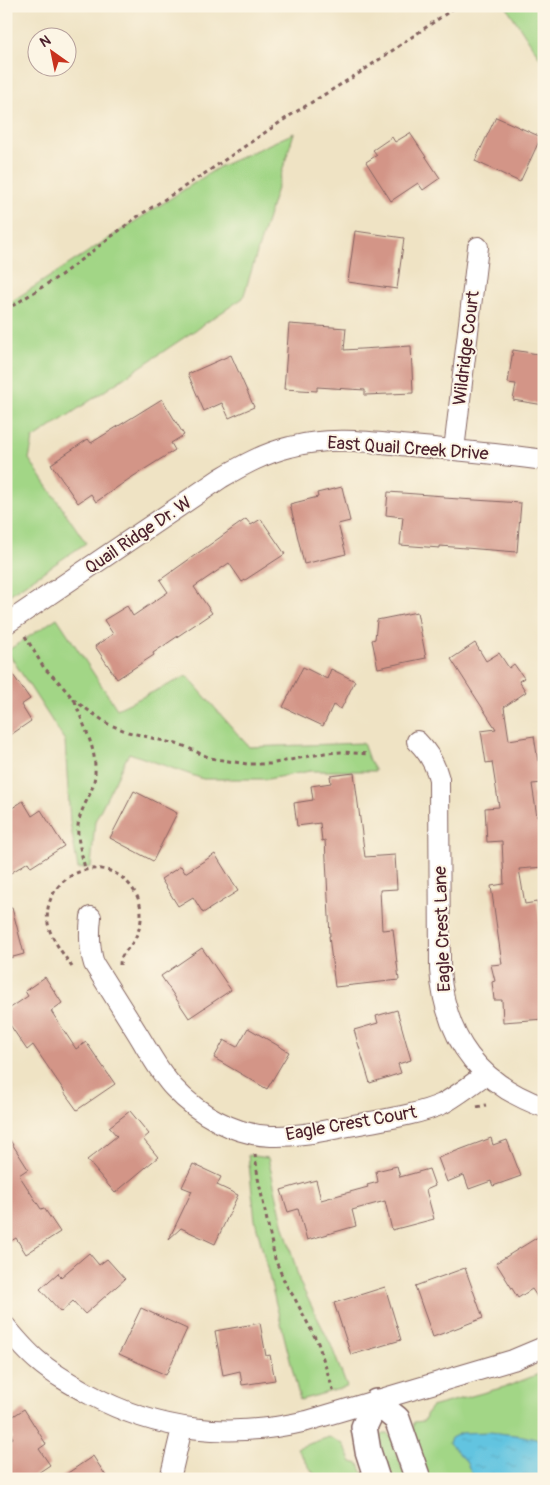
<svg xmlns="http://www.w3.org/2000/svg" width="550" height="1485" font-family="Pangolin,sans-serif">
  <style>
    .green { fill: #a2d686; stroke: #767a58 }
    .water { fill: url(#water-ripples); stroke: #567286 }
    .building { fill: #d39587 }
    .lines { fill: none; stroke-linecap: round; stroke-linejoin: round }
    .minor-casing { stroke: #846461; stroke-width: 22 }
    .tertiary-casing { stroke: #846461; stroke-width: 28 }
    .path { stroke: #846461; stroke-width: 3; stroke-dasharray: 4 4; stroke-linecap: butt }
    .minor { stroke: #fff; stroke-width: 20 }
    .tertiary { stroke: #fff; stroke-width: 25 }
    .labels { text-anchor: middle; stroke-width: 4; stroke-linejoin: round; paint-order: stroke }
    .street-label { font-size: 18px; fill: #4a1f2b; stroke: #fcf5e5 }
  </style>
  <defs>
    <pattern id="water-ripples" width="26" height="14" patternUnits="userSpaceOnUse" patternTransform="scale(1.25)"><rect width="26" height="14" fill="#62c4e0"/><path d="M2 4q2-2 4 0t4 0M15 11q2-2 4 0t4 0" fill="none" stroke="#57a8c0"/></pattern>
  </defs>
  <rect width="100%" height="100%" fill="#fcf5e5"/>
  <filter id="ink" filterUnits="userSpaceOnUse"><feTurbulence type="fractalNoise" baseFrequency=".02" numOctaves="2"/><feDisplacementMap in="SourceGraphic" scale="10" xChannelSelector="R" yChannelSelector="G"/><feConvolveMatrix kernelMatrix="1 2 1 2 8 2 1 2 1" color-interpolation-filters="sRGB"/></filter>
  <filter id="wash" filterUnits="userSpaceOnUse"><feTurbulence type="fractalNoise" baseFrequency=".0096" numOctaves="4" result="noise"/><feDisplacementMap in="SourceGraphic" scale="20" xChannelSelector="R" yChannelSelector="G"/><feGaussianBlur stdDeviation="1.12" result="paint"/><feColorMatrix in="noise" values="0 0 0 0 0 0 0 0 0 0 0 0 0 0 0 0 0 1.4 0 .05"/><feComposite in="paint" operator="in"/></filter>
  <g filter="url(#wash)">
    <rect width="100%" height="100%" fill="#efe3c4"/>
    <path class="green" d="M 506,6 L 544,6 L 544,64 Z
      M 294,133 L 243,298 L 33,439 L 29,459 L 86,543 L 6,597 L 6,305 L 219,167 Z
      M 57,618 L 117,709 L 187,676 L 249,747 L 363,743 L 369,760 L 376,771 L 310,771 L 268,779 L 203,779 L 129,753 L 95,821 L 91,867 L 78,869 L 70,822 L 65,741 L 7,651 Z
      M 248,1155 L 268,1158 L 283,1223 L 300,1283 L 331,1345 L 347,1387 L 300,1400 L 255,1220 Z
      M 544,1372 L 544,1479 L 429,1479 L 413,1430 L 414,1422 L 424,1421 L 427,1413 L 431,1407 L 508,1386 Z
      M 383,1434 L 388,1434 L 391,1437 L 406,1479 L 389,1479 L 377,1440 L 379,1437 Z
      M 329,1437 L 343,1444 L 352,1462 L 359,1464 L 365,1479 L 317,1479 L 297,1448 Z"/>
    <path class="water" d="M 490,1432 L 523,1436 L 544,1441 L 544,1479 L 475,1479 L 465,1460 L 449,1443 L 451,1438 L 461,1433 Z"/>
    <g id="blocks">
      <path class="building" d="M 496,117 L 541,137 L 520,182 L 475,161 Z
        M 410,133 L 440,178 L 423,190 L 418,183 L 391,201 L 366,162 L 377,155 L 373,150 L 392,137 L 395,142 Z
        M 355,231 L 404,238 L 397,289 L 348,282 Z
        M 289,324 L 346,328 L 344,350 L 411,346 L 413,393 L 365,395 L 365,390 L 317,387 L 317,391 L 284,389 Z
        M 513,350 L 544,355 L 544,405 L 513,400 L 516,384 L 508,383 Z
        M 231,355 L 254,407 L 229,418 L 222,403 L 204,411 L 188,374 Z
        M 162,399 L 184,435 L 171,443 L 175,450 L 129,479 L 96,502 L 91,494 L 78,503 L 51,464 L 88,439 L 91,443 Z
        M 342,487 L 350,521 L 338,524 L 346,554 L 304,564 L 290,504 L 318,497 L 317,493 Z
        M 388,492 L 444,496 L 444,498 L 521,503 L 517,552 L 440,546 L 440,548 L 400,545 L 403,517 L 386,515 Z
        M 246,519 L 251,525 L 261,519 L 285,554 L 242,582 L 229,563 L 194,587 L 212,613 L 153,653 L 154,655 L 117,679 L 95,646 L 113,634 L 104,620 L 127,606 L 133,616 L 168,592 L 160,580 Z
        M 417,612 L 426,658 L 378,668 L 372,640 L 375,639 L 377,620 Z
        M 475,643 L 486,661 L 499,653 L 509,668 L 514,664 L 524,678 L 519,681 L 526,692 L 504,707 L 509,740 L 534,736 L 538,761 L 544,760 L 544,783 L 532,784 L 537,817 L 544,816 L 544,867 L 519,869 L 525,904 L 537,902 L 544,948 L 544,1019 L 503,1022 L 502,1000 L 494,1000 L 492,982 L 495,981 L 491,965 L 502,964 L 491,886 L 504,884 L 502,841 L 487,842 L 485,808 L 499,807 L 492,762 L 486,763 L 481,731 L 496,729 L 451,659 Z
        M 6,665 L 30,699 L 21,705 L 31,721 L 6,738 Z
        M 303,667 L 327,679 L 331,669 L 355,681 L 341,709 L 333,705 L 323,726 L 283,707 Z
        M 354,773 L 365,857 L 395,855 L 397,889 L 380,890 L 382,930 L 393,929 L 399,980 L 335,987 L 329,936 L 330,936 L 325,840 L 322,841 L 320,823 L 297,826 L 294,803 L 313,800 L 311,786 L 331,783 L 330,776 Z
        M 134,791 L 177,813 L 153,861 L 110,838 Z
        M 23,801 L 32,816 L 41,810 L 64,846 L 31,867 L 28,862 L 6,876 L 6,812 Z
        M 215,854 L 238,891 L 203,913 L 193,897 L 178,906 L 161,879 L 181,866 L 185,873 Z
        M 6,908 L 12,908 L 24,954 L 6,959 Z
        M 202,948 L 231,990 L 189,1018 L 161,976 Z
        M 45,977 L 62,1003 L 51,1011 L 76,1049 L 86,1042 L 115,1084 L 77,1110 L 64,1092 L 65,1092 L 33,1045 L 27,1050 L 6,1019 L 6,1011 L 28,996 L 25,991 Z
        M 397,1010 L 411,1060 L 398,1064 L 401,1073 L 370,1083 L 354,1030 L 378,1023 L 376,1016 Z
        M 248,1028 L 289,1052 L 267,1089 L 214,1058 L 224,1040 L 237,1047 Z
        M 130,1111 L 149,1134 L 143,1139 L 158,1157 L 115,1193 L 87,1160 L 117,1136 L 109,1127 Z
        M 6,1134 L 28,1169 L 19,1175 L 41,1209 L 44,1208 L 60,1232 L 26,1254 L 16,1238 L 6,1244 Z
        M 491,1138 L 493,1145 L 507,1140 L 521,1176 L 493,1186 L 491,1181 L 469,1189 L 464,1175 L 447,1182 L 438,1158 Z
        M 193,1164 L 221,1177 L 217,1185 L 238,1195 L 215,1244 L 181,1228 L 169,1239 L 192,1191 L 182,1187 Z
        M 397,1166 L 400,1177 L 429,1169 L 435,1186 L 426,1190 L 434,1219 L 392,1230 L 385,1201 L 352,1210 L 356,1226 L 307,1240 L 298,1209 L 288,1212 L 281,1190 L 316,1180 L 321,1200 L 368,1187 L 367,1185 L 378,1182 L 376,1171 Z
        M 538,1237 L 544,1246 L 544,1307 L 532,1289 L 518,1298 L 496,1263 Z
        M 89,1253 L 99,1265 L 107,1259 L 125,1279 L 85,1314 L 73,1301 L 61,1312 L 40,1289 L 58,1273 L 61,1277 Z
        M 465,1268 L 483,1318 L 433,1337 L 415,1286 Z
        M 385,1287 L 401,1340 L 351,1355 L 334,1303 Z
        M 141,1308 L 187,1329 L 166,1375 L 119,1354 Z
        M 260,1323 L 266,1356 L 270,1355 L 275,1380 L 242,1385 L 240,1371 L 223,1375 L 215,1331 Z
        M 24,1409 L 46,1444 L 39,1449 L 50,1465 L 29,1479 L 6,1479 L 6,1442 L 13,1438 L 6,1427 L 6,1421 Z
        M 93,1456 L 108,1479 L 59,1479 Z"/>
    </g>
  </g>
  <g filter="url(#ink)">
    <use href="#blocks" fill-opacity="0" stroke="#846461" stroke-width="1"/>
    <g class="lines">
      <g class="minor-casing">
        <path id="minor" d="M 454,450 L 478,247
          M 6,624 L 221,478 C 243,465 265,453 290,447 C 330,436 371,442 411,446 C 455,450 500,454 544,460
          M 417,741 C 428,752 435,763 439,779 L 440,970 C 445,1039 479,1084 544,1107
          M 91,917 C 89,934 89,948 94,964 C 108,986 122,1009 136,1031 C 148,1050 159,1072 174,1088 C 198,1114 235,1135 271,1136 C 297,1137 323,1131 349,1126 C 378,1120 415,1116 442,1104 C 457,1096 472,1084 486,1074
          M 6,1327 C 16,1339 26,1351 38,1361 C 53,1374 71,1384 89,1394 C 159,1432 230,1439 307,1421 L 513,1360 L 544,1347
          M 170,1479 L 182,1428"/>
      </g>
      <g class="tertiary-casing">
        <path id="tertiary" d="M 377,1479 L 368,1451 L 364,1427 L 376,1402 L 397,1419 L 418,1479"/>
      </g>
      <path class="path" d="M 6,310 L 61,275 L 137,217 L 204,174 L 291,115 L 361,72 L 457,6
        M 25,636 L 44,668 L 57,680 L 75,701 L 108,724 L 128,732 L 184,746 L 210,758 L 247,764 L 270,764 L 325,753 L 341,752 L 369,754
        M 75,701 C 82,724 95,744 95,768 C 96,791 84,800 79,820 C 75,836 82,853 85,869
        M 72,967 C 65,956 55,944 50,931 C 34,885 94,847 128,883 C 136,892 141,901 141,914 C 142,924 137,937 130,946 C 125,952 120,956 120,965
        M 477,1107 L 486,1105
        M 255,1154 L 258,1178 L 275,1259 L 286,1285 L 294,1297 L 318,1343 L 334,1393"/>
      <use href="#minor" class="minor"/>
      <use href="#tertiary" class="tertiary"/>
    </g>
  </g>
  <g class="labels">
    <g class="street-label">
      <text transform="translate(466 348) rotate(-83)" y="6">Wildridge Court</text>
      <text transform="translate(408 448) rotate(4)" y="6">East Quail Creek Drive</text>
      <text transform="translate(138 535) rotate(-34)" y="6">Quail Ridge Dr. W</text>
      <text transform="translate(442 929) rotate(-92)" y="6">Eagle Crest Lane</text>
      <text transform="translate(351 1123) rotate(-10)" y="6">Eagle Crest Court</text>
    </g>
  </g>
  <rect width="550" height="1485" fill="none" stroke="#fcf5e5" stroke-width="25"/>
  <g transform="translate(52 52) rotate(327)"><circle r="24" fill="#fcf5e5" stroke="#b59f9b"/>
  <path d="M0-4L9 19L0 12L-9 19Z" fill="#c8321e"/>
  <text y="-8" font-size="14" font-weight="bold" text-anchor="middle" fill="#4a1f2b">N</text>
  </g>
</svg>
